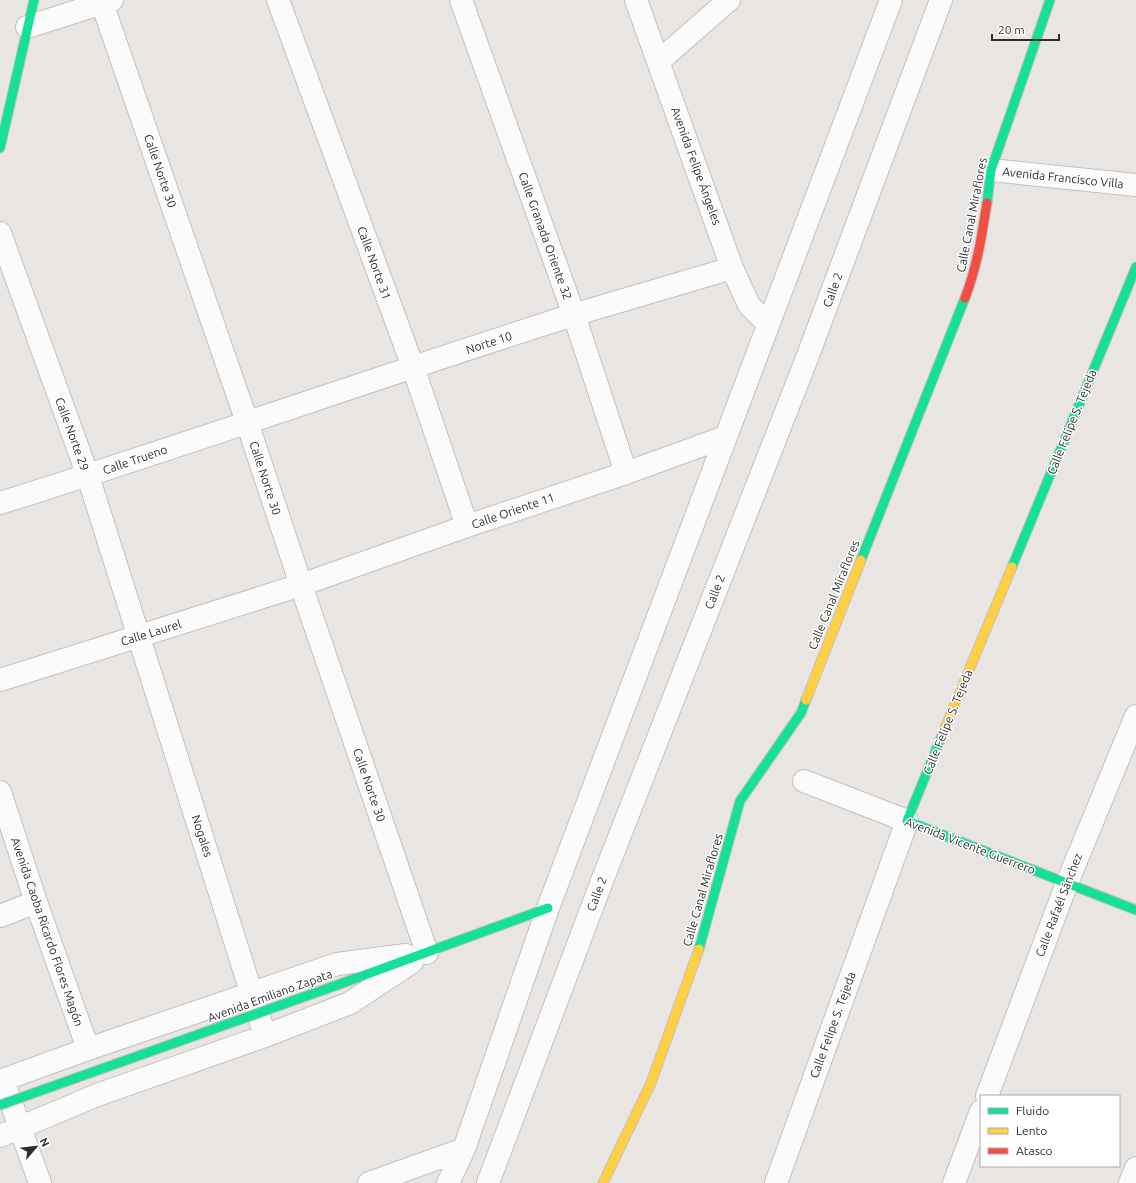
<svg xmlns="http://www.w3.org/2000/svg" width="1136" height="1183" font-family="Ubuntu,sans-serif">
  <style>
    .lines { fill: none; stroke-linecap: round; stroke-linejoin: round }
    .street-casing { stroke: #c2c1c1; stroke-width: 24 }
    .fast-casing { stroke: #c2c1c1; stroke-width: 11 }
    .slow-casing { stroke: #c2c1c1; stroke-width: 11 }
    .jam-casing { stroke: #c2c1c1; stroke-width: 11 }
    .street { stroke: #fcfbfb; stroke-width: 22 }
    .fast { stroke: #16e098; stroke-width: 9 }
    .slow { stroke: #ffcf43; stroke-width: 9 }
    .jam { stroke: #f24e42; stroke-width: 9 }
    .fast-bridge-casing { stroke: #c2c1c1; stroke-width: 11; stroke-linecap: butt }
    .fast-bridge { stroke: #16e098; stroke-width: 9 }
    .labels { text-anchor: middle; stroke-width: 3; stroke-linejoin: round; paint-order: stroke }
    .street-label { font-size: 12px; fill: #2c2c2c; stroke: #fff }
  </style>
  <rect width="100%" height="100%" fill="#e9e5e2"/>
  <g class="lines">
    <g class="street-casing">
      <path id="street" d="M 278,0 L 413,367 L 467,526
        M 461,0 L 574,315 L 626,473
        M 636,0 L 732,268 L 749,305 L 768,324
        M 102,3 L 247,422 L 301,585 L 427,953
        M 27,27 L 112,0
        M 659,61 L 729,0
        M 991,170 L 1136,185
        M 0,233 L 88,476 L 265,1036
        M 0,503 C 192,443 381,376 573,315 C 626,299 679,284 732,268
        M 0,680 L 301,585 L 467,526 L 626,473 L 725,437
        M 0,792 L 36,902 L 88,1049
        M 0,916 L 36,902
        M 0,1081 L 88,1049 L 337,964 L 406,955
        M 4,1083 L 40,1183
        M 987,1096 L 1067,883 L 1136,716
        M 0,1136 L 97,1095 L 265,1036 L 350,1003 L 412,962
        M 369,1183 L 464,1149
        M 448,1183 L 464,1149 L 548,908 L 891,0
        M 488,1183 L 602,881 L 807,358 L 941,0
        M 776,1183 L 907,821 L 804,781
        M 954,1183 L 981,1111
        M 1130,1183 L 1136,1168"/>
    </g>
    <g class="fast-casing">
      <path id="fast" d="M 0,148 L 34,0
        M 987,203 L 991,170 L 1050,0
        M 861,560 L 965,298
        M 1012,567 L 1136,267
        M 942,735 L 907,821 L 1136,910
        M 699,949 L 740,801 L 801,713 L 806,700
        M 340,984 L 548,908"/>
    </g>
    <g class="slow-casing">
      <path id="slow" d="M 806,700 L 861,560
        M 942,735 L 1012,567
        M 603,1183 L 651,1083 L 699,949"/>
    </g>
    <g class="jam-casing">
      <path id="jam" d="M 965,298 C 977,267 982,235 987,203"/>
    </g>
    <use href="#street" class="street"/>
    <use href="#fast" class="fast"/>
    <use href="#slow" class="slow"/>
    <use href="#jam" class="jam"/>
    <g class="fast-bridge-casing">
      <path id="fast-bridge" d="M 0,1105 L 340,984"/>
    </g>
    <use href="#fast-bridge" class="fast-bridge"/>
  </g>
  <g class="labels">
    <g class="street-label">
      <text transform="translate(696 166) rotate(70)" y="4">Avenida Felipe Ángeles</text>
      <text transform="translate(160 171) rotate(71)" y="4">Calle Norte 30</text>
      <text transform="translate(1063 178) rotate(6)" y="4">Avenida Francisco Villa</text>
      <text transform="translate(972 215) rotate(-79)" y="4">Calle Canal Miraflores</text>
      <text transform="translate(545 236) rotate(70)" y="4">Calle Granada Oriente 32</text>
      <text transform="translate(374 263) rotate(70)" y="4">Calle Norte 31</text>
      <text transform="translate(833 290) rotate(-70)" y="4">Calle 2</text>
      <text transform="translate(489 343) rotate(-18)" y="4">Norte 10</text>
      <text transform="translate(1072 422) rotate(-68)" y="4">Calle Felipe S. Tejeda</text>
      <text transform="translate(72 434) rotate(70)" y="4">Calle Norte 29</text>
      <text transform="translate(135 460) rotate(-19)" y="4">Calle Trueno</text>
      <text transform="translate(265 478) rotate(72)" y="4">Calle Norte 30</text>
      <text transform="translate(513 511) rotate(-19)" y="4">Calle Oriente 11</text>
      <text transform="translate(715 592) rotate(-69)" y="4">Calle 2</text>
      <text transform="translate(834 595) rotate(-68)" y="4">Calle Canal Miraflores</text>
      <text transform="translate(151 633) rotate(-17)" y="4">Calle Laurel</text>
      <text transform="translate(948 722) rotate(-68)" y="4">Calle Felipe S. Tejeda</text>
      <text transform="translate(369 785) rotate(71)" y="4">Calle Norte 30</text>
      <text transform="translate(202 836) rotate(72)" y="4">Nogales</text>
      <text transform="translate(970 846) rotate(21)" y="4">Avenida Vicente Guerrero</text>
      <text transform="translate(703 890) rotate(-74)" y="4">Calle Canal Miraflores</text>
      <text transform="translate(597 894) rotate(-69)" y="4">Calle 2</text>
      <text transform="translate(1059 905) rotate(-69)" y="4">Calle Rafaél Sánchez</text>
      <text transform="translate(47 932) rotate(71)" y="4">Avenida Caoba Ricardo Flores Magón</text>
      <text transform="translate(270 996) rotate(-20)" y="4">Avenida Emiliano Zapata</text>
      <text transform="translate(833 1025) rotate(-70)" y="4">Calle Felipe S. Tejeda</text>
    </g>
  </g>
  <rect x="980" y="1095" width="140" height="72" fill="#ffffff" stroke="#ababab"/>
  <rect x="988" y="1108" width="20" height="6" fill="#16e098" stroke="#ababab"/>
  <text x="1016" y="1115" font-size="12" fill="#2c2c2c">Fluido</text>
  <rect x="988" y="1128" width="20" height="6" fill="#ffcf43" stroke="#ababab"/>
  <text x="1016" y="1135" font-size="12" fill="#2c2c2c">Lento</text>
  <rect x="988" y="1148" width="20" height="6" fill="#f24e42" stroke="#ababab"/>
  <text x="1016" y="1155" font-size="12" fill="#2c2c2c">Atasco</text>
  <g transform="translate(36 1147) rotate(62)" stroke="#ffffff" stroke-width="3" paint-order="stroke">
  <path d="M0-3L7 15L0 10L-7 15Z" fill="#2c2c2c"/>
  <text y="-6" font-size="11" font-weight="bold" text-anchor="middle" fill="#2c2c2c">N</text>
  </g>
  <path d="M992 34v6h67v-6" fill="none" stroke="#2c2c2c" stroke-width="2"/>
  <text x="998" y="34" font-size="12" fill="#2c2c2c" stroke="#ffffff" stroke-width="3" paint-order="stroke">20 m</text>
</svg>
